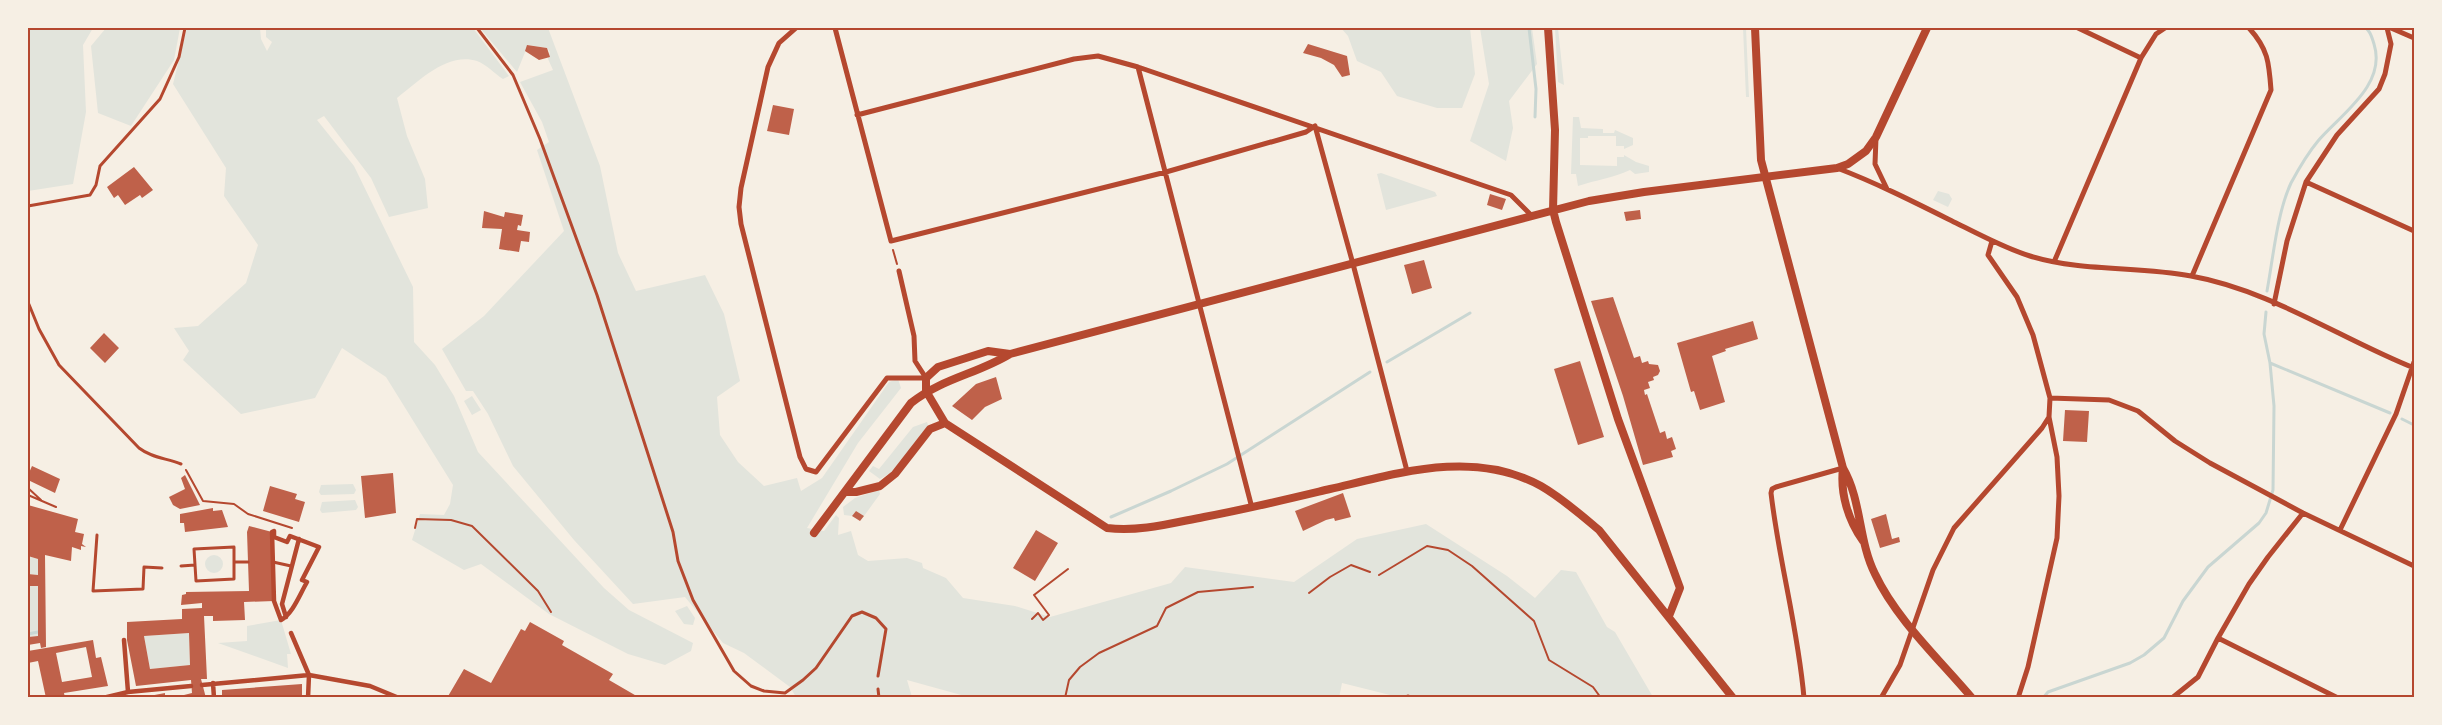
<svg xmlns="http://www.w3.org/2000/svg" width="2442" height="725" font-family="Poppins,sans-serif">
  <style>
    .green { fill: #e2e4dc }
    .lines { fill: none; stroke-linecap: round; stroke-linejoin: round }
    .stream { stroke: #c9d6d2; stroke-width: 3 }
    .building { fill: #bf614a; fill-rule: evenodd }
    .path { stroke: #b5482f; stroke-width: 2 }
    .service { stroke: #b5482f; stroke-width: 3 }
    .pedestrian { stroke: #b5482f; stroke-width: 4.5 }
    .minor { stroke: #b5482f; stroke-width: 5 }
    .tertiary { stroke: #b5482f; stroke-width: 8 }
    .neatline { fill: none; stroke: #b5482f; stroke-width: 2 }
  </style>
  <rect width="100%" height="100%" fill="#f6efe4"/>
  <path class="green" d="M 28,28 L 93,28 L 83,45 L 86,112 L 73,184 L 28,191 Z
    M 106,28 L 180,28 L 174,60 L 131,126 L 98,113 L 91,46 Z
    M 187,28 L 260,28 L 261,39 L 267,51 L 272,42 L 266,37 L 266,28 L 473,28 L 509,76 L 503,79 C 495,74 486,64 477,61 C 447,52 419,81 397,98 L 407,136 L 425,179 L 428,208 L 389,217 L 371,178 L 324,116 L 317,120 L 354,166 L 413,287 L 414,342 L 435,365 L 454,396 L 478,452 L 604,588 L 629,610 L 693,643 L 691,651 L 665,665 L 628,654 L 549,614 L 481,564 L 464,570 L 412,540 L 420,514 L 444,515 L 450,504 L 453,485 L 386,377 L 342,348 L 315,398 L 241,414 L 183,360 L 189,351 L 174,328 L 198,326 L 246,283 L 258,245 L 224,196 L 226,168 L 173,84 Z
    M 480,28 L 548,28 L 600,166 L 618,253 L 636,291 L 705,275 L 724,314 L 740,381 L 717,397 L 720,435 L 738,462 L 764,486 L 797,478 L 801,491 L 822,478 L 889,382 L 898,379 L 901,388 L 858,443 L 807,528 L 824,531 L 836,515 L 839,518 L 838,535 L 851,531 L 858,555 L 868,561 L 907,558 L 922,563 L 923,568 L 946,578 L 963,598 L 1015,606 L 1050,617 L 1171,583 L 1185,567 L 1294,582 L 1357,539 L 1426,524 L 1507,576 L 1535,598 L 1561,570 L 1576,572 L 1607,627 L 1615,632 L 1653,697 L 1398,697 L 1342,683 L 1339,698 L 972,698 L 907,680 L 912,697 L 796,697 L 790,687 L 744,653 L 723,643 L 685,597 L 633,604 L 574,540 L 513,466 L 488,414 L 473,391 L 466,391 L 442,349 L 484,316 L 564,231 L 537,150 L 549,142 L 542,122 L 520,82 L 553,70 L 548,59 L 550,52 L 547,48 L 528,45 L 517,72 Z
    M 1341,28 L 1470,28 L 1475,74 L 1462,108 L 1437,108 L 1397,96 L 1381,72 L 1357,61 L 1348,36 Z
    M 1480,28 L 1532,28 L 1537,64 L 1509,101 L 1513,128 L 1506,161 L 1470,141 L 1489,84 Z
    M 1555,28 L 1558,28 L 1564,85 L 1558,82 Z
    M 1743,28 L 1746,28 L 1749,97 L 1746,97 Z
    M 1573,117 L 1579,117 L 1581,128 L 1603,129 L 1603,133 L 1614,133 L 1615,130 L 1633,138 L 1633,145 L 1624,149 L 1624,146 L 1616,146 L 1616,136 L 1588,136 L 1588,138 L 1580,138 L 1580,165 L 1617,166 L 1617,157 L 1624,157 L 1624,155 L 1636,162 L 1649,166 L 1649,172 L 1635,174 L 1630,170 C 1613,178 1596,180 1578,186 L 1576,174 L 1571,174 Z
    M 1381,173 L 1435,192 L 1437,196 L 1386,210 L 1377,174 Z
    M 1938,191 L 1949,194 L 1952,199 L 1948,207 L 1933,200 Z
    M 472,396 L 481,410 L 472,415 L 464,401 Z
    M 927,422 L 928,425 L 894,471 L 880,479 L 869,471 L 873,466 L 879,469 L 913,427 Z
    M 353,484 L 356,490 L 354,494 L 321,495 L 319,492 L 321,485 Z
    M 879,490 L 880,494 L 864,516 L 856,511 L 852,516 L 844,515 L 843,507 L 855,498 Z
    M 355,500 L 358,507 L 356,510 L 322,513 L 320,510 L 322,502 Z
    M205 564a9 9 0 1 1 18 0a9 9 0 1 1-18 0Z
    M 28,556 L 38,559 L 38,575 L 28,574 Z
    M 28,586 L 38,586 L 38,636 L 28,637 Z
    M 687,606 L 695,618 L 693,625 L 684,624 L 675,611 Z
    M 281,620 L 291,654 L 287,654 L 288,668 L 218,643 L 247,641 L 247,626 Z
    M 189,633 L 190,665 L 150,669 L 144,636 Z"/>
  <g class="lines">
    <path class="stream" d="M 1529,28 L 1536,89 L 1535,117
      M 2267,291 C 2273,259 2277,213 2291,183 C 2298,170 2308,153 2318,141 C 2340,115 2387,85 2374,44 C 2372,38 2371,32 2366,28
      M 1387,362 L 1470,313
      M 2270,363 L 2390,413
      M 2402,419 L 2414,425
      M 1111,517 L 1171,491 L 1227,464 L 1370,372
      M 28,634 L 38,632
      M 2043,698 L 2048,692 L 2130,663 L 2144,655 L 2164,638 L 2183,601 L 2208,567 L 2259,523 L 2266,513 L 2273,490 L 2274,406 L 2270,363 L 2264,334 L 2266,312"/>
  </g>
  <path class="building" d="M 1308,44 L 1347,56 L 1350,75 L 1342,77 L 1334,65 L 1321,58 L 1303,53 Z
    M 527,45 L 547,48 L 550,57 L 539,60 L 525,51 Z
    M 773,105 L 794,109 L 789,135 L 767,131 Z
    M 134,167 L 153,190 L 142,198 L 140,195 L 125,205 L 118,195 L 114,198 L 107,187 Z
    M 1490,194 L 1506,199 L 1502,210 L 1487,205 Z
    M 1640,210 L 1641,219 L 1626,221 L 1624,212 Z
    M 484,211 L 504,217 L 505,212 L 523,215 L 521,226 L 518,225 L 517,230 L 530,232 L 529,242 L 521,241 L 519,252 L 499,249 L 502,229 L 482,228 Z
    M 1424,260 L 1432,288 L 1412,294 L 1404,265 Z
    M 1613,297 L 1634,358 L 1640,356 L 1642,363 L 1648,361 L 1649,364 L 1658,365 L 1660,371 L 1658,375 L 1653,377 L 1654,380 L 1648,382 L 1650,388 L 1644,390 L 1645,395 L 1647,394 L 1660,433 L 1665,431 L 1667,439 L 1672,437 L 1676,449 L 1671,451 L 1673,457 L 1643,465 L 1623,396 L 1591,301 Z
    M 1753,321 L 1758,339 L 1725,349 L 1726,351 L 1712,356 L 1725,402 L 1700,410 L 1694,391 L 1691,392 L 1677,343 Z
    M 104,333 L 119,348 L 105,363 L 90,348 Z
    M 1580,361 L 1604,437 L 1578,445 L 1554,369 Z
    M 996,377 L 1002,399 L 985,407 L 972,420 L 952,406 L 976,384 Z
    M 2065,410 L 2089,411 L 2087,442 L 2063,441 Z
    M 32,466 L 60,479 L 55,493 L 28,480 L 28,475 Z
    M 393,473 L 396,513 L 365,518 L 361,476 Z
    M 185,475 L 200,505 L 180,509 L 173,505 L 169,497 L 185,489 L 181,478 Z
    M 270,486 L 297,494 L 295,499 L 305,502 L 299,522 L 263,511 Z
    M 1343,493 L 1351,517 L 1335,521 L 1334,518 L 1326,520 L 1303,531 L 1295,511 Z
    M 28,505 L 78,519 L 75,532 L 84,534 L 82,544 L 86,547 L 81,546 L 81,550 L 72,547 L 71,561 L 45,555 L 46,647 L 41,648 L 40,643 L 28,645 L 28,637 L 38,636 L 38,586 L 28,586 L 28,574 L 38,575 L 38,559 L 28,556 Z
    M 213,508 L 213,511 L 222,510 L 228,527 L 185,532 L 184,523 L 180,523 L 180,514 Z
    M 856,511 L 864,516 L 860,521 L 852,516 Z
    M 1886,514 L 1892,539 L 1899,537 L 1900,542 L 1880,548 L 1871,519 Z
    M 249,526 L 272,532 L 274,601 L 244,602 L 245,620 L 213,621 L 213,616 L 204,616 L 207,679 L 201,679 L 206,698 L 172,698 L 192,693 L 191,680 L 136,686 L 127,640 L 127,622 L 182,619 L 182,609 L 202,608 L 202,603 L 181,605 L 182,595 L 186,594 L 186,592 L 249,591 L 247,532 ZM 189,633 L 190,665 L 150,669 L 144,636 Z
    M 1036,530 L 1058,543 L 1035,581 L 1013,568 Z
    M 530,622 L 564,641 L 562,645 L 613,674 L 609,680 L 640,698 L 447,698 L 464,669 L 491,683 L 521,629 L 525,631 Z
    M 93,640 L 96,658 L 101,657 L 108,686 L 64,693 L 65,698 L 46,698 L 38,661 L 28,663 L 28,651 ZM 86,647 L 92,677 L 62,682 L 56,653 Z
    M 302,684 L 302,696 L 222,698 L 222,690 Z
    M 165,693 L 165,698 L 144,698 L 144,697 Z"/>
  <g class="lines">
    <path class="path" d="M 893,250 L 897,264
      M 186,470 L 203,501 L 234,504 L 248,514 L 292,528
      M 28,488 L 41,500
      M 28,495 L 56,507
      M 415,528 L 417,519 L 451,520 L 472,526 L 538,591 L 551,612
      M 1379,575 L 1427,546 L 1448,550 L 1472,566 L 1534,621 L 1549,660 L 1593,687 L 1601,698
      M 1309,593 L 1330,577 L 1351,565 L 1370,572
      M 1032,619 L 1038,613 L 1043,620 L 1049,615 L 1034,595 L 1068,569
      M 1065,698 L 1069,680 L 1080,667 L 1099,653 L 1157,626 L 1166,608 L 1198,592 L 1253,587"/>
    <path class="service" d="M 477,28 L 513,75 L 540,139 L 597,295 L 673,532 L 678,561 L 693,600 L 734,671 L 751,686 L 764,691 L 785,693 L 803,680 L 816,668 L 852,616 L 862,612 L 876,618 L 886,629 L 878,676
      M 28,206 L 90,195 L 96,185 L 100,166 L 160,99 L 179,57 L 185,28
      M 28,302 L 39,329 L 59,365 L 139,448 C 152,458 166,458 181,464
      M 97,535 L 93,591 L 143,589 L 144,567 L 162,568
      M 273,562 L 291,566
      M 195,565 L 194,549 L 234,547 L 234,562
      M 181,566 L 195,565 L 196,581 L 234,579 L 234,562 L 248,562
      M 878,689 L 879,698"/>
    <path class="pedestrian" d="M 274,531 L 274,537 L 287,542 L 290,536 L 319,547 L 302,580 L 307,582 C 299,596 293,613 281,620 L 274,601 L 272,532 Z
      M 286,617 L 282,604 L 299,539
      M 291,633 L 309,675 L 308,698
      M 124,640 L 128,692
      M 213,683 L 214,698
      M 202,685 L 309,675 L 370,686 L 399,698
      M 28,697 L 28,698
      M 103,698 L 128,692 L 191,686"/>
    <path class="minor" d="M 796,28 L 779,43 L 768,67 L 741,188 L 739,207 L 741,224 L 800,457 L 806,469 L 816,472 L 887,378 L 926,378
      M 835,28 L 891,241 L 1166,172 L 1306,132 L 1315,126
      M 2078,28 L 2141,58
      M 2391,28 L 2414,38
      M 1138,67 L 1252,508
      M 857,115 L 1074,59 L 1098,56 L 1138,67 L 1511,195 L 1532,216
      M 1315,126 L 1353,264 L 1407,471
      M 1876,138 L 1875,164 L 1887,189
      M 1837,168 C 1879,184 1918,204 1958,224 C 1981,235 2004,248 2030,256 C 2082,272 2138,266 2191,276 C 2270,290 2341,339 2414,368
      M 2306,182 L 2414,231
      M 1992,241 L 1988,255 L 2017,297 L 2033,335 L 2050,398 L 2049,417 L 2057,457 L 2059,496 L 2057,538 L 2028,667 L 2018,698
      M 2054,262 L 2141,58 L 2156,34 L 2165,28
      M 899,271 L 914,336 L 915,361 L 926,378
      M 2192,276 L 2271,90 C 2269,62 2268,49 2249,28
      M 2274,304 L 2287,241 L 2306,182 L 2337,135 L 2379,89 L 2385,74 L 2391,44 L 2387,28
      M 2050,398 L 2109,400 L 2138,411 L 2175,441 L 2210,463 L 2303,513 L 2414,566
      M 2340,530 L 2396,414 L 2414,362
      M 2218,638 L 2338,698
      M 1408,698 L 1408,697
      M 1804,698 C 1798,628 1779,562 1771,493 L 1772,489 L 1776,487 L 1843,468
      M 1881,698 L 1900,665 L 1933,570 L 1954,528 L 2042,428 L 2049,417
      M 2172,698 L 2198,677 L 2218,638 L 2249,584 L 2268,557 L 2303,513"/>
    <path class="tertiary" d="M 1548,28 L 1555,130 L 1553,210 L 1556,222 L 1618,419 L 1680,588 L 1669,616
      M 1755,28 L 1761,160 L 1843,468 C 1862,501 1858,540 1875,574 C 1896,619 1940,660 1972,698
      M 926,391 L 945,423 L 1107,528 C 1140,532 1172,523 1204,517 C 1247,509 1288,499 1330,489 C 1399,473 1474,449 1541,486 C 1562,498 1581,515 1599,530 L 1733,698
      M 926,391 L 926,378 L 938,367 L 988,351 L 1010,354
      M 1843,468 C 1840,493 1848,520 1863,541
      M 845,492 L 856,492 L 880,486 L 895,474 L 930,429 L 945,423
      M 814,533 L 911,403 C 943,378 977,374 1010,354 L 1589,201 L 1644,192 L 1837,168 L 1848,164 L 1866,151 L 1876,137 L 1927,28"/>
  </g>
  <rect width="2442" height="725" fill="none" stroke="#f6efe4" stroke-width="58"/>
  <rect x="29" y="29" width="2384" height="667" class="neatline"/>
</svg>
